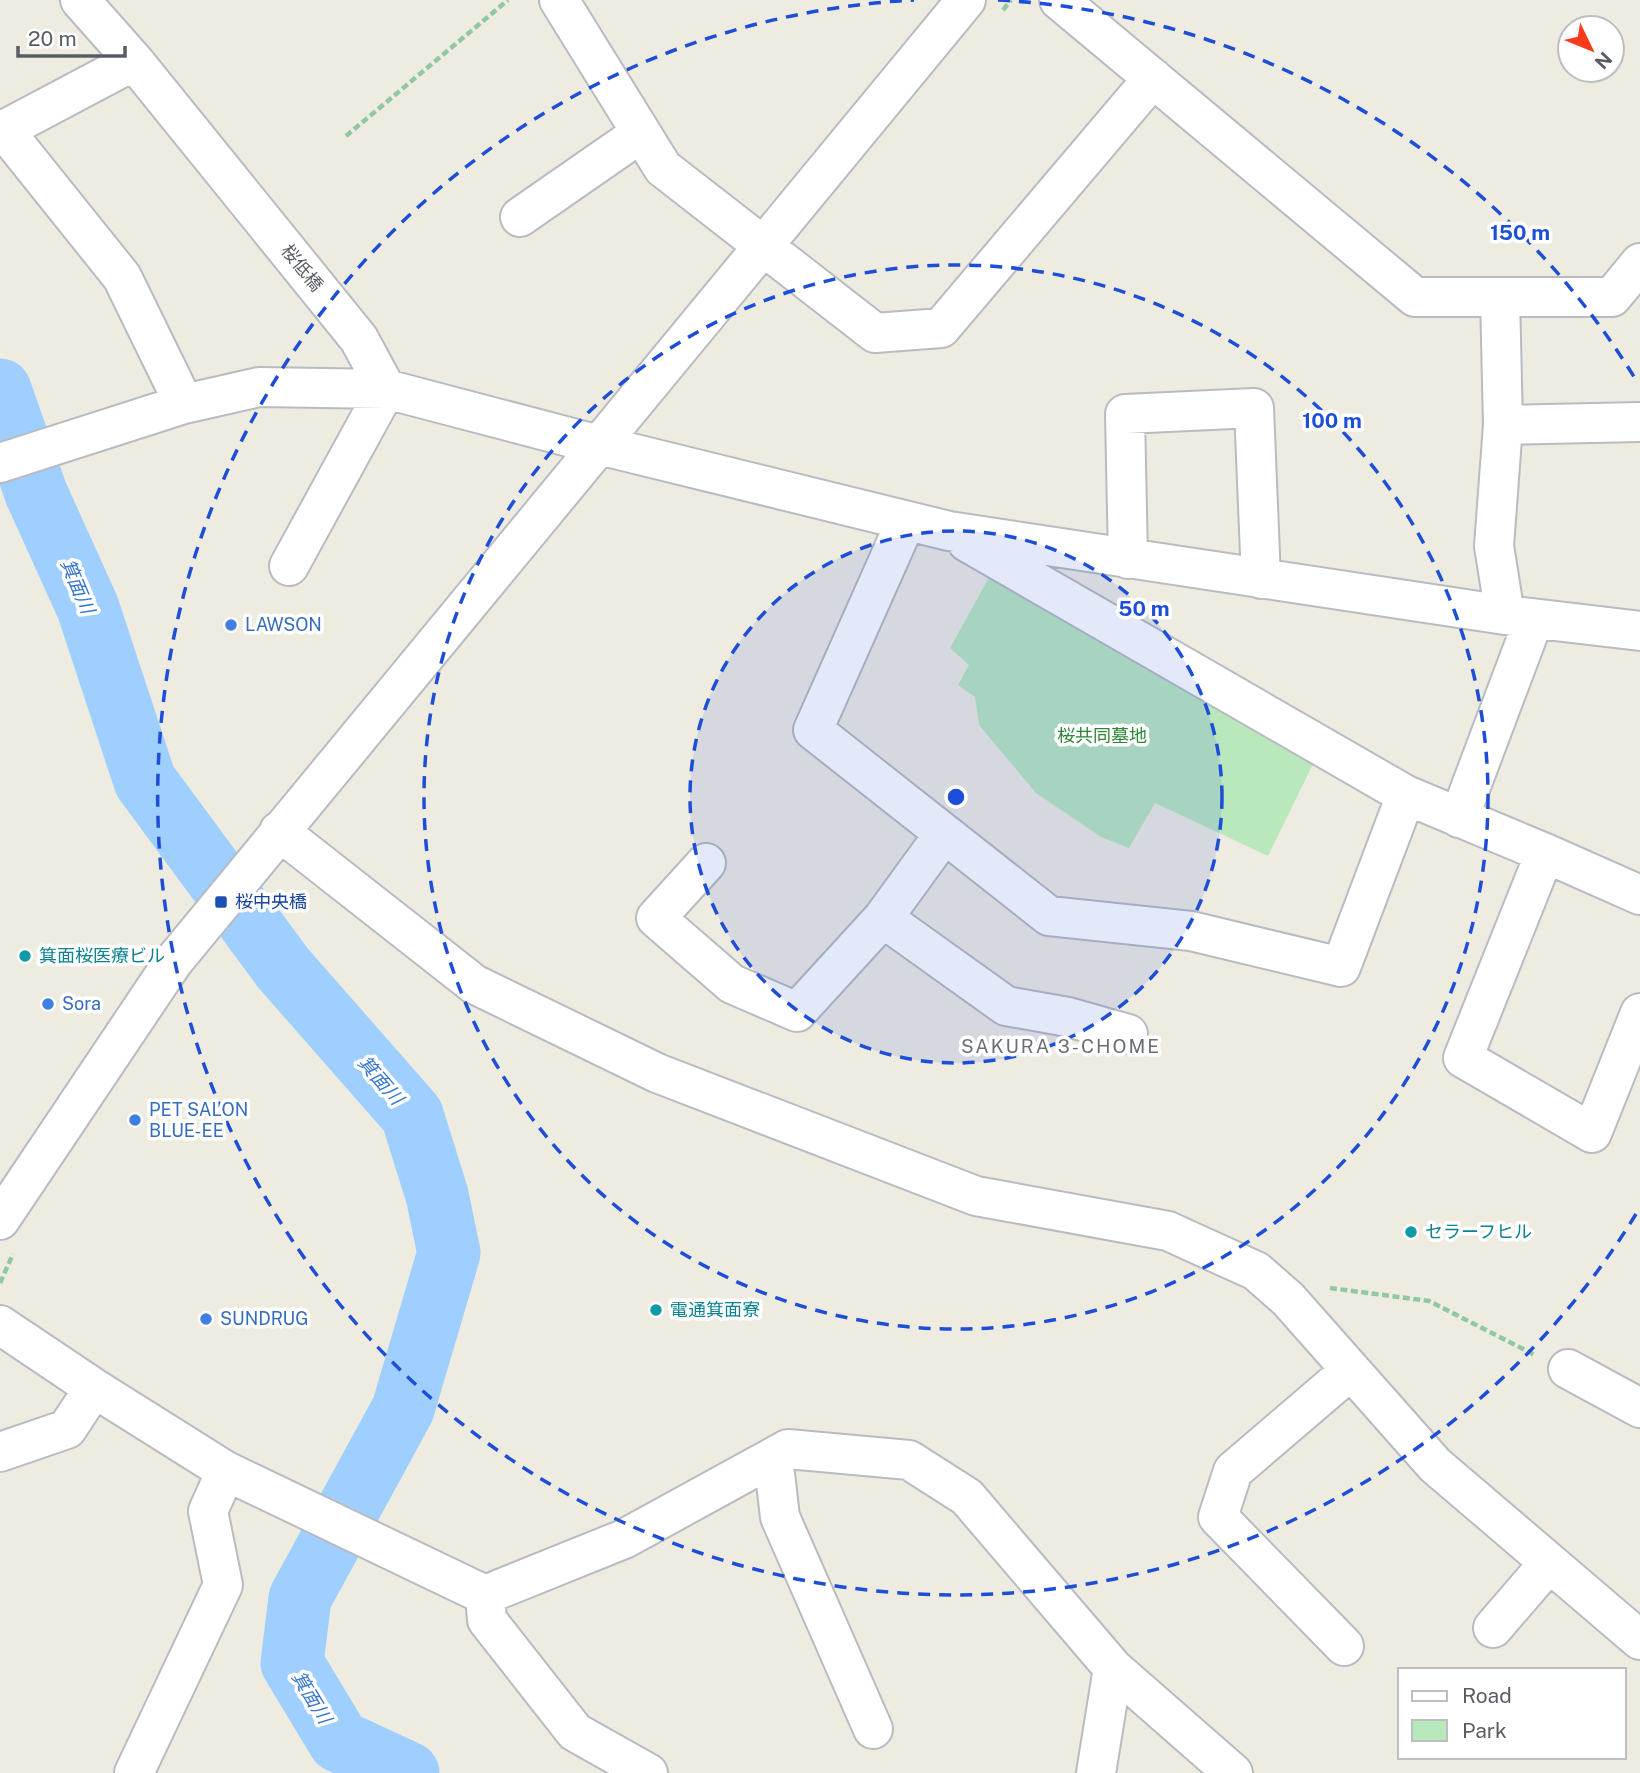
<svg xmlns="http://www.w3.org/2000/svg" width="1640" height="1773" font-family="'Public Sans','Noto Sans JP',sans-serif">
  <style>
    .green { fill: #bae8bd }
    .lines { fill: none; stroke-linecap: round; stroke-linejoin: round }
    .river { stroke: #9fcfff; stroke-width: 63 }
    .minor-casing { stroke: #b8bbc1; stroke-width: 42 }
    .path { stroke: #90c8a4; stroke-width: 4.5; stroke-dasharray: 7 3.5; stroke-linecap: butt }
    .minor { stroke: #fff; stroke-width: 38 }
    .ring { fill: none; stroke: #1d4ed8; stroke-width: 3.5; stroke-dasharray: 12 9 }
    .shop-dot { fill: #3f7fe0; stroke: #fff; stroke-width: 2.5 }
    .transit-dot { fill: #1a4fb4; stroke: #fff; stroke-width: 2.5 }
    .culture-dot { fill: #0f9aa8; stroke: #fff; stroke-width: 2.5 }
    .labels { text-anchor: middle; stroke-width: 7; stroke-linejoin: round; paint-order: stroke }
    .street-label { font-size: 18px; fill: #595d63; stroke: #fff }
    .shop-label { font-size: 18px; fill: #366cbe; stroke: #fff; text-anchor: start }
    .park-label { font-size: 18px; fill: #2d8736; stroke: #fff }
    .transit-label { font-size: 18px; fill: #164399; stroke: #fff; text-anchor: start }
    .culture-label { font-size: 18px; fill: #0d838f; stroke: #fff; text-anchor: start }
    .water-label { font-size: 19px; font-style: italic; fill: #3676ce; stroke: #fff }
    .neighbourhood-label { font-size: 19px; letter-spacing: 2px; fill: #6a6f75; stroke: #fff }
    .centre { fill: #1d4ed8; stroke: #fff; stroke-width: 3.5 }
    .ring-label { font-size: 21px; text-anchor: middle; font-weight: bold; fill: #1d4ed8; stroke: #fff; stroke-width: 7; stroke-linejoin: round; paint-order: stroke }
  </style>
  <rect width="100%" height="100%" fill="#eeece0"/>
  <path class="green" d="M 991,574 L 1314,762 L 1268,856 L 1155,803 L 1129,848 L 1101,837 L 1036,793 L 979,725 L 975,697 L 958,685 L 969,665 L 950,648 Z"/>
  <g class="lines">
    <path class="river" d="M 0,390 L 36,493 L 88,608 L 145,781 L 283,968 L 412,1115 L 437,1195 L 449,1253 L 403,1409 L 300,1598 L 292,1663 L 339,1741 L 408,1773"/>
    <g class="minor-casing">
      <path id="minor" d="M 80,0 L 134,61 L 359,339 L 386,389 L 289,566
        M 559,0 L 663,168 L 875,333 L 941,328 L 1153,78
        M 1059,0 L 1415,297 L 1612,297 L 1640,263
        M 0,129 L 4,130 L 122,277 L 184,404
        M 4,130 L 134,61
        M 520,217 L 641,133
        M 1500,297 L 1503,425 L 1494,546 L 1505,615
        M 1503,425 L 1640,422
        M 0,463 L 184,404 L 259,387 L 386,389 L 599,445 L 949,531 L 1505,615 L 1640,631
        M 906,521 L 813,730 L 1049,916 L 1191,931 L 1341,967 L 1406,795
        M 967,542 L 1406,795 L 1545,853 L 1640,895
        M 1128,559 L 1125,414 L 1254,408 L 1261,579
        M 1459,818 L 1534,619
        M 279,831 L 474,984 L 657,1073 L 976,1196 L 1168,1231 L 1256,1271 L 1288,1299 L 1435,1465 L 1640,1640
        M 1545,853 L 1463,1058 L 1592,1133 L 1640,1013
        M 706,863 L 656,918 L 732,984 L 797,1012 L 883,918 L 944,834
        M 883,918 L 1006,1006 L 1068,1017 L 1128,1034
        M 0,1220 L 173,962 L 966,0
        M 0,1325 L 94,1388 L 226,1471 L 485,1595 L 624,1539 L 788,1449 L 909,1460 L 967,1497 L 1113,1668 L 1096,1773
        M 1568,1369 L 1640,1408
        M 0,1452 L 67,1429 L 94,1388
        M 773,1457 L 780,1517 L 873,1729
        M 485,1595 L 487,1620 L 575,1732 L 648,1773
        M 1493,1628 L 1549,1563
        M 1344,1646 L 1218,1517 L 1233,1471 L 1351,1370
        M 1113,1668 L 1233,1773
        M 134,1773 L 223,1585 L 208,1511 L 226,1471"/>
    </g>
    <path class="path" d="M 1003,10 L 1011,0
      M 346,136 L 508,0
      M 0,1283 L 13,1254
      M 1330,1288 L 1429,1301 L 1535,1355"/>
    <use href="#minor" class="minor"/>
  </g>
  <circle cx="956" cy="797" r="266" fill="#1d4ed8" fill-opacity=".12"/>
  <g class="ring">
    <circle cx="956" cy="797" r="266"/>
    <circle cx="956" cy="797" r="532"/>
    <path d="M1636 1214A798 798 0 1 1 914 0M998 0A798 798 0 0 1 1636 380"/>
  </g>
  <g class="shop-dot">
    <circle cx="231" cy="625" r="7"/>
    <circle cx="48" cy="1004" r="7"/>
    <circle cx="135" cy="1120" r="7"/>
    <circle cx="206" cy="1319" r="7"/>
  </g>
  <rect class="transit-dot" x="214" y="895" width="14" height="14" rx="3.5"/>
  <g class="culture-dot">
    <circle cx="25" cy="956" r="7"/>
    <circle cx="1411" cy="1232" r="7"/>
    <circle cx="656" cy="1310" r="7"/>
  </g>
  <g class="labels">
    <g class="street-label">
      <text transform="translate(302 268) rotate(51)" y="6">桜低橋</text>
    </g>
    <g class="shop-label">
      <text x="245" y="631">LAWSON</text>
      <text x="62" y="1010">Sora</text>
      <text x="149" y="1116">PET SALON<tspan x="149" dy="21">BLUE-EE</tspan></text>
      <text x="220" y="1325">SUNDRUG</text>
    </g>
    <g class="park-label">
      <text x="1102" y="742">桜共同墓地</text>
    </g>
    <g class="transit-label">
      <text x="235" y="908">桜中央橋</text>
    </g>
    <g class="culture-label">
      <text x="39" y="962">箕面桜医療ビル</text>
      <text x="1425" y="1238">セラーフヒル</text>
      <text x="670" y="1316">電通箕面寮</text>
    </g>
    <g class="water-label">
      <text transform="translate(78 586) rotate(67)" y="7">箕面川</text>
      <text transform="translate(381 1080) rotate(49)" y="7">箕面川</text>
      <text transform="translate(312 1697) rotate(59)" y="7">箕面川</text>
    </g>
    <g class="neighbourhood-label">
      <text x="1061" y="1053">SAKURA 3-CHOME</text>
    </g>
  </g>
  <circle cx="956" cy="797" r="10" class="centre"/>
  <g class="ring-label">
    <text x="1520" y="240">150 m</text>
    <text x="1332" y="428">100 m</text>
    <text x="1144" y="616">50 m</text>
  </g>
  <rect x="1398" y="1668" width="228" height="91" fill="#ffffff" stroke="#bdbec1" stroke-width="2"/>
  <rect x="1412" y="1691" width="35" height="10" fill="#ffffff" stroke="#bdbec1" stroke-width="2"/>
  <text x="1462" y="1703" font-size="21" fill="#595d63">Road</text>
  <rect x="1412" y="1720" width="35" height="21" fill="#bae8bd" stroke="#bdbec1" stroke-width="2"/>
  <text x="1462" y="1738" font-size="21" fill="#595d63">Park</text>
  <g transform="translate(1591 49) rotate(133)"><circle r="33" fill="#ffffff" stroke="#bdbec1" stroke-width="2"/>
  <path d="M0-5L12 26L0 18L-12 26Z" fill="#fa3a1a"/>
  <text y="-10" font-size="19" font-weight="bold" text-anchor="middle" fill="#595d63">N</text>
  </g>
  <path d="M18 46v10h107v-10" fill="none" stroke="#595d63" stroke-width="3.5"/>
  <text x="28" y="46" font-size="21" fill="#595d63" stroke="#ffffff" stroke-width="5" paint-order="stroke">20 m</text>
</svg>
